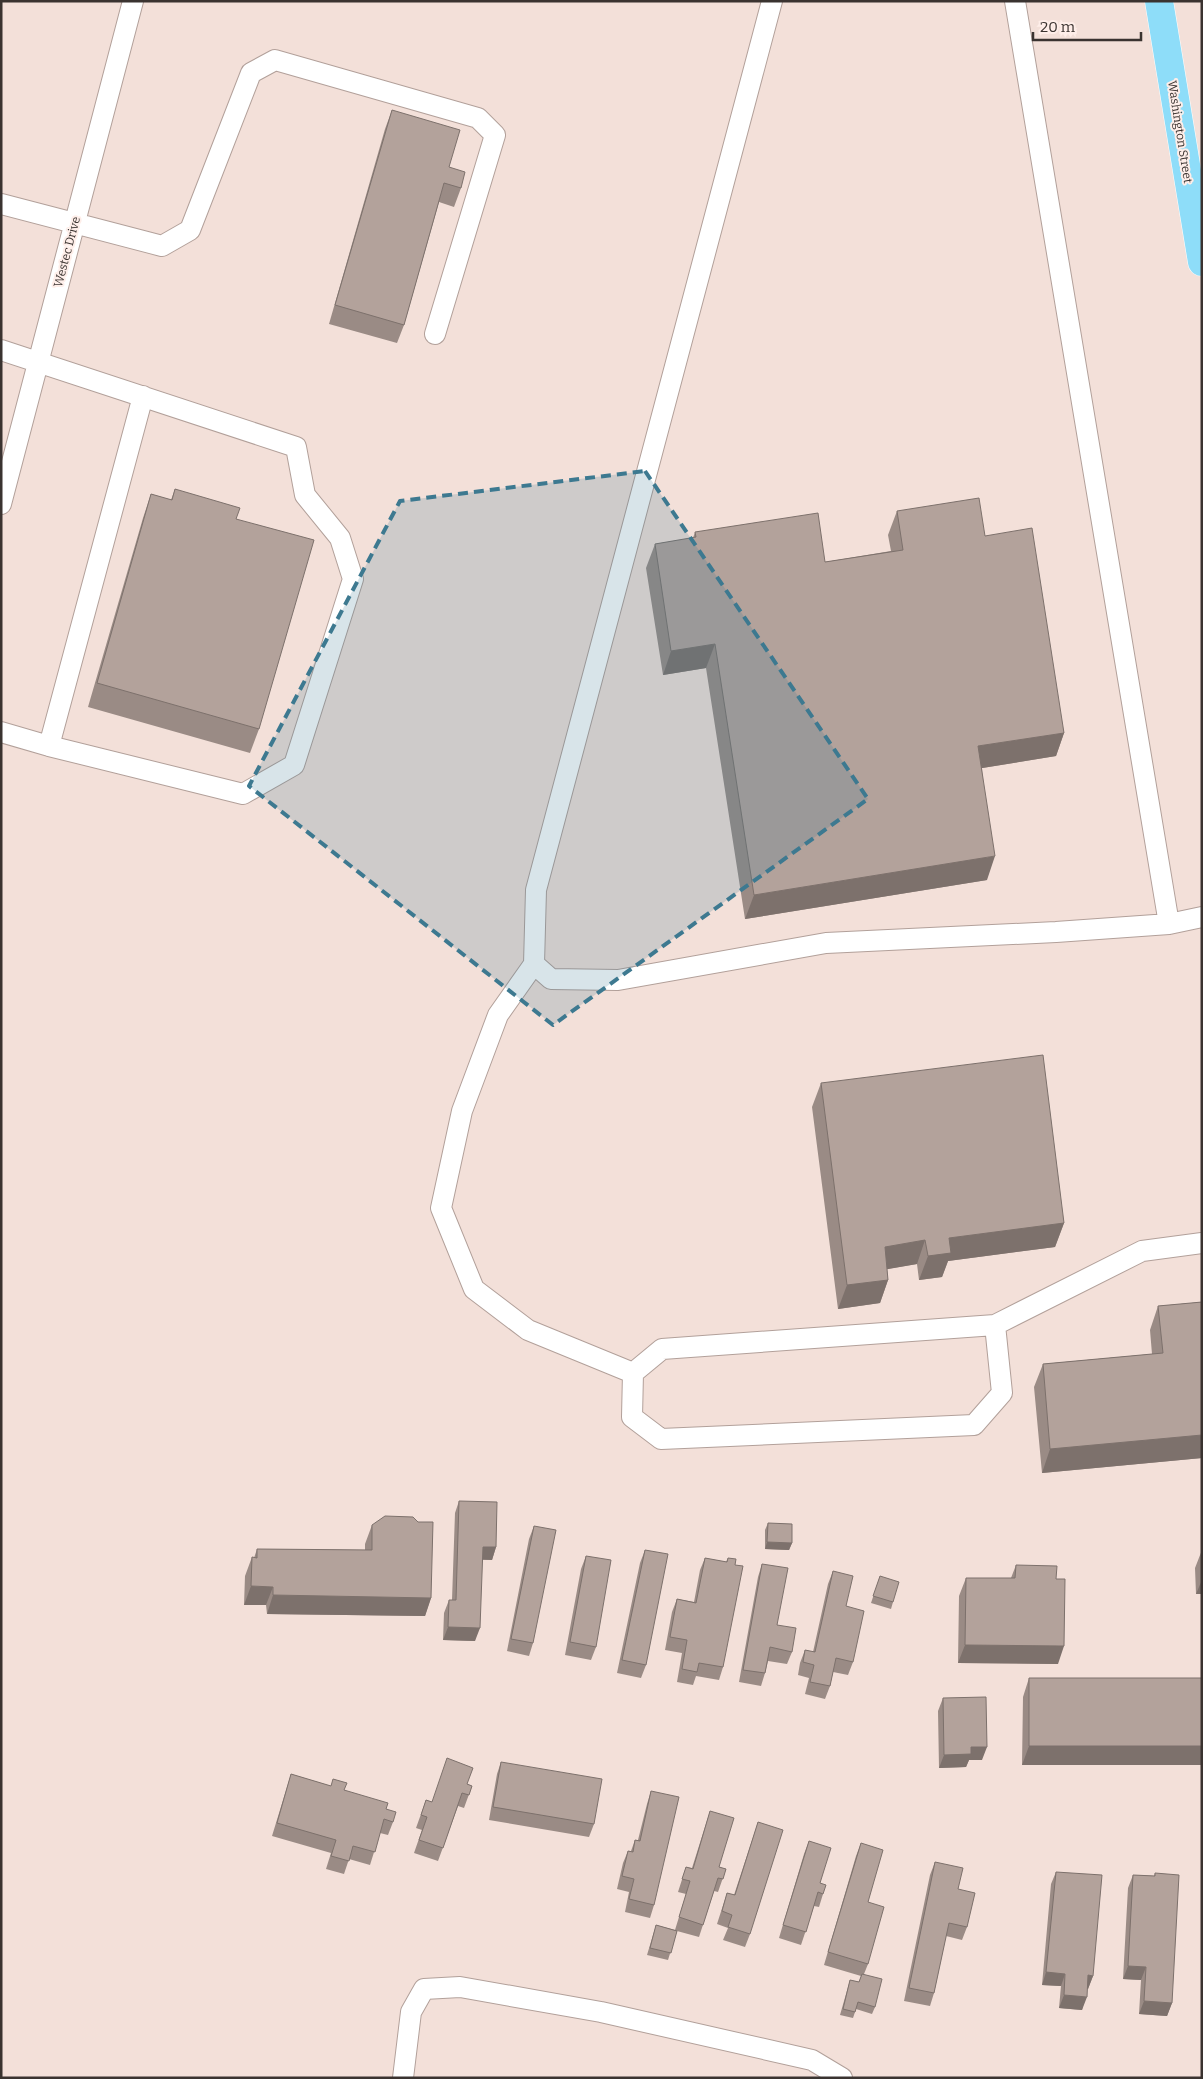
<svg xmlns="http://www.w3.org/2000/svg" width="1203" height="2079" font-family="Bitter,serif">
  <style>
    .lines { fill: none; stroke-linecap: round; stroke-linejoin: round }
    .lane-casing { stroke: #b2a09a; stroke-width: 22 }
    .primary-casing { stroke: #fff; stroke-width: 29 }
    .lane { stroke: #fff; stroke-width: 20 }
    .primary { stroke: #8eddf9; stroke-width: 28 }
    .wall { fill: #9a8b85 }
    .shaded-wall { fill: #7d716c }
    .building { fill: #b3a29b; stroke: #7d716c }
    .marked { fill: #3d7990; fill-opacity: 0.2; stroke: #3d7990; stroke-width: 4; stroke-dasharray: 10 6; stroke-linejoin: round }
    .labels { text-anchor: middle; stroke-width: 4; stroke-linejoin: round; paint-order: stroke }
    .street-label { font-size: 12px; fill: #3a3330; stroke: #feeee9 }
  </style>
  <rect width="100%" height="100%" fill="#f3e0d9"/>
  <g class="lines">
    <g class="lane-casing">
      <path id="lane" d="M 772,1 L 536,890 L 534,964 L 551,979 L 618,980 L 826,943 L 1056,932 L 1169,924 L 1202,917
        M 1015,1 L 1169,924
        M 1,204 L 162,246 L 190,230 L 251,73 L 275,60 L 478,118 L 495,135 L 435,334
        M 1,350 L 296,447 L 305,495 L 340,538 L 353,579 L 294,765 L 243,794 L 49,746 L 1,732
        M 1,504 L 133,1
        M 49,746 L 143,396
        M 534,964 L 498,1015 L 462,1111 L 441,1208 L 474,1289 L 528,1330 L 633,1373
        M 995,1325 L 1002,1393 L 974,1425 L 661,1439 L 632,1417 L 633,1373 L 662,1349 L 995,1325 L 1142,1251 L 1202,1243
        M 403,2078 L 411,2012 L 424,1989 L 460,1987 L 601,2012 L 812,2060 L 842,2078"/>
    </g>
    <g class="primary-casing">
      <path id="primary" d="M 1159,1 L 1202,262"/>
    </g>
    <use href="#lane" class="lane"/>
    <use href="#primary" class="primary"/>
  </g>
  <path class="wall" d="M 392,110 L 449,167 L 461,188 L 454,207 L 439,202 L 404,325 L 397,343 L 329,324 L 385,129 Z
    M 175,489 L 236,519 L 259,729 L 250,753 L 88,707 L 143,518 L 151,494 L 171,500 Z
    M 897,511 L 985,536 L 1064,733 L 1056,756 L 982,768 L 987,880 L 745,919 L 706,668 L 663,675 L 646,568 L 655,544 L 693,538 L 695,532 L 825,562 L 891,551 L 888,535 Z
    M 821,1083 L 1064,1223 L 1055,1247 L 948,1261 L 942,1277 L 919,1280 L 917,1264 L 887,1269 L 888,1280 L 880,1303 L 838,1309 L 812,1107 Z
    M 1202,1302 L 1202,1458 L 1042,1473 L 1034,1387 L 1043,1364 L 1152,1354 L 1150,1330 L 1158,1306 Z
    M 459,1501 L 496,1547 L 492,1560 L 482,1560 L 475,1641 L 443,1640 L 444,1613 L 449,1600 L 452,1600 L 455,1513 Z
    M 768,1523 L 792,1543 L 789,1550 L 765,1549 L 765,1530 Z
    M 372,1525 L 431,1598 L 425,1616 L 267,1614 L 266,1605 L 244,1605 L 245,1576 L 252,1557 L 254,1558 L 257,1549 L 365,1550 L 365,1544 Z
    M 534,1526 L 533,1643 L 529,1656 L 507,1651 L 529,1539 Z
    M 645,1550 L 646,1665 L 641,1678 L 617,1673 L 640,1563 Z
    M 1202,1550 L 1202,1594 L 1196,1594 L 1195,1568 Z
    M 586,1556 L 596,1647 L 591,1660 L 565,1655 L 581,1569 Z
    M 705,1558 L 726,1562 L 728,1558 L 735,1565 L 723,1667 L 719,1680 L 696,1676 L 693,1685 L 677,1682 L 682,1653 L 665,1650 L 672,1612 L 677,1599 L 694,1602 L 700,1570 Z
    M 762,1564 L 777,1625 L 792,1652 L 787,1664 L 768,1661 L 765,1673 L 761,1686 L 739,1682 L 758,1577 Z
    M 1016,1565 L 1056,1579 L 1058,1664 L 958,1663 L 959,1596 L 966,1578 L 1011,1578 Z
    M 833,1571 L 846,1606 L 853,1662 L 848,1675 L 833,1672 L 830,1686 L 825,1699 L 805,1694 L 809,1678 L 798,1675 L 800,1663 L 805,1650 L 813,1652 L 828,1584 Z
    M 880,1576 L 893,1602 L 891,1609 L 871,1603 Z
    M 1029,1678 L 1202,1678 L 1202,1765 L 1022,1765 L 1023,1697 Z
    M 943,1698 L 982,1760 L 969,1760 L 966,1767 L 939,1768 L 938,1711 Z
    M 501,1762 L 594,1824 L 589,1837 L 489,1820 L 497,1774 Z
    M 291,1774 L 344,1790 L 386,1809 L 393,1822 L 388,1835 L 380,1833 L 370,1865 L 349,1859 L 344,1874 L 326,1869 L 331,1853 L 272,1836 L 287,1787 Z
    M 467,1784 L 472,1786 L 464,1808 L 458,1806 L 438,1861 L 414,1853 L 422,1830 L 416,1828 L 426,1800 L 432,1802 Z
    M 651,1791 L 654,1905 L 650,1918 L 625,1912 L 629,1892 L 617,1889 L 623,1863 L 628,1851 L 631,1851 L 635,1840 L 638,1840 L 647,1804 Z
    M 710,1811 L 719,1867 L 726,1869 L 718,1892 L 714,1891 L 699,1937 L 677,1931 L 668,1960 L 647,1955 L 656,1925 L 675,1930 L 686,1894 L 678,1892 L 686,1867 L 692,1868 Z
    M 758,1822 L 750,1934 L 745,1947 L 723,1940 L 728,1928 L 717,1924 L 727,1893 L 734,1895 Z
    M 809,1841 L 823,1894 L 819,1907 L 814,1906 L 801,1945 L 779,1938 L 804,1854 Z
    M 861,1843 L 868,1902 L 868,1964 L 864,1974 L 875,2007 L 872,2014 L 856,2009 L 853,2018 L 840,2015 L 850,1980 L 859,1982 L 861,1976 L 824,1965 L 856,1856 Z
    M 935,1862 L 958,1889 L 967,1927 L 962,1940 L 946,1936 L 934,1993 L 930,2006 L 904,2001 L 930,1875 Z
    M 1056,1872 L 1093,1976 L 1088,1989 L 1087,1989 L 1082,2010 L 1059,2008 L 1061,1986 L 1042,1985 L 1051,1884 Z
    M 1155,1873 L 1172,2003 L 1167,2016 L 1139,2014 L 1141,1980 L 1123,1979 L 1128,1888 L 1133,1875 L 1154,1876 Z"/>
  <path class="shaded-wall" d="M 715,644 L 706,668 L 663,675 L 671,651 Z
    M 1064,733 L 1056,756 L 970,770 L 978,746 Z
    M 995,856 L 987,880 L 745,919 L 754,895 Z
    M 1064,1223 L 1055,1247 L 948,1261 L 942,1277 L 919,1280 L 928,1256 L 949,1238 Z
    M 925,1240 L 917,1264 L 877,1271 L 885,1247 Z
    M 888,1280 L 880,1303 L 838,1309 L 847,1285 Z
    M 1202,1435 L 1202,1458 L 1042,1473 L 1050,1449 Z
    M 767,1542 L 792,1543 L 789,1550 L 765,1549 Z
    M 483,1547 L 496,1547 L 492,1560 L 478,1559 Z
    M 1202,1580 L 1202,1594 L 1196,1594 Z
    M 251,1586 L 273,1587 L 266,1605 L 244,1605 Z
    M 273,1595 L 431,1598 L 425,1616 L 267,1614 Z
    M 448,1627 L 480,1628 L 475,1641 L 443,1640 Z
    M 965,1645 L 1064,1646 L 1058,1664 L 958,1663 Z
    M 1029,1746 L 1202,1746 L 1202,1765 L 1022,1765 Z
    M 971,1747 L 987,1747 L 982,1760 L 969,1760 L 966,1767 L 939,1768 L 944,1755 Z
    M 1128,1966 L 1146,1967 L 1141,1980 L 1123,1979 Z
    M 1046,1972 L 1065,1974 L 1061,1986 L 1042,1985 Z
    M 1088,1975 L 1093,1976 L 1088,1989 L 1084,1988 Z
    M 1064,1995 L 1087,1997 L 1082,2010 L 1059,2008 Z
    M 1144,2001 L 1172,2003 L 1167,2016 L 1139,2014 Z"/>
  <path class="building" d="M 392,110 L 460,130 L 449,167 L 465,172 L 461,188 L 444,183 L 404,325 L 335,305 Z
    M 175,489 L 240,508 L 236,519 L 314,540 L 259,729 L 97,683 L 151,494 L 172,500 Z
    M 979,498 L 985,536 L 1032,528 L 1064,733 L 978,746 L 995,856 L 754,895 L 715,644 L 671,651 L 655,544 L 696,537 L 695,532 L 818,513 L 825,562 L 903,550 L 897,511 Z
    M 1043,1055 L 1064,1223 L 949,1238 L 951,1253 L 928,1256 L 925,1240 L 885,1247 L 888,1280 L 847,1285 L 821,1083 Z
    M 1202,1302 L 1202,1435 L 1050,1449 L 1043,1364 L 1163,1353 L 1158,1306 Z
    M 459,1501 L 497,1502 L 496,1547 L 483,1547 L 480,1628 L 448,1627 L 449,1600 L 456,1600 Z
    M 385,1516 L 413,1517 L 418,1522 L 433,1522 L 431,1598 L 273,1595 L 273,1587 L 251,1586 L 252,1557 L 257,1558 L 257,1549 L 372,1550 L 372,1525 Z
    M 768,1523 L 792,1524 L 792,1543 L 767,1542 Z
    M 534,1526 L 556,1530 L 533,1643 L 511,1639 Z
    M 645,1550 L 668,1554 L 646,1665 L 622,1660 Z
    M 586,1556 L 611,1560 L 596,1647 L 570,1642 Z
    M 705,1558 L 727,1562 L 728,1558 L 736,1559 L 735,1565 L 743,1566 L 723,1667 L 699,1663 L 697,1672 L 682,1669 L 687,1640 L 670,1637 L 677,1599 L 696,1603 Z
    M 762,1564 L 788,1568 L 777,1625 L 796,1628 L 792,1652 L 770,1647 L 765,1673 L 743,1670 Z
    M 1016,1565 L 1057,1566 L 1056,1579 L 1065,1579 L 1064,1646 L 965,1645 L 966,1578 L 1015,1578 Z
    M 833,1571 L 853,1576 L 846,1606 L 864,1611 L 853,1662 L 836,1658 L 830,1686 L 810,1682 L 814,1665 L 803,1662 L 805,1650 L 815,1652 Z
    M 880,1576 L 899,1582 L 893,1602 L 873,1596 Z
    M 1029,1678 L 1202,1678 L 1202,1746 L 1029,1746 Z
    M 986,1697 L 987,1747 L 971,1747 L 971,1754 L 944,1755 L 943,1698 Z
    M 447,1758 L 473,1768 L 467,1784 L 472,1786 L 469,1795 L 462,1793 L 443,1848 L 419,1840 L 427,1817 L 421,1815 L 426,1800 L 432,1802 Z
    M 501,1762 L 602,1779 L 594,1824 L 493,1807 Z
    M 291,1774 L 331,1786 L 333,1779 L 347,1783 L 344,1790 L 388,1803 L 386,1809 L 396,1812 L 393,1822 L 384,1819 L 375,1852 L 353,1846 L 349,1861 L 331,1856 L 336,1840 L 277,1823 Z
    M 651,1791 L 679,1797 L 654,1905 L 629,1899 L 634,1879 L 622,1876 L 628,1851 L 633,1852 L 635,1840 L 640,1841 Z
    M 710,1811 L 734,1818 L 719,1867 L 726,1869 L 723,1879 L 718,1878 L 703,1925 L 679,1917 L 690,1881 L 682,1879 L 686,1867 L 693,1869 Z
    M 758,1822 L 783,1830 L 750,1934 L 728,1927 L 732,1915 L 722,1911 L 727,1893 L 735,1895 Z
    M 809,1841 L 831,1848 L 820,1883 L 826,1885 L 823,1894 L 818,1892 L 806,1932 L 783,1925 Z
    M 861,1843 L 883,1850 L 868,1902 L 884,1907 L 868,1964 L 828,1952 Z
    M 935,1862 L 963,1868 L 958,1889 L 975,1893 L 967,1927 L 949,1923 L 934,1993 L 909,1988 Z
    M 1056,1872 L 1102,1875 L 1093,1976 L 1088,1975 L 1087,1997 L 1064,1995 L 1065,1974 L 1046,1972 Z
    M 1155,1873 L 1179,1875 L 1172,2003 L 1144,2001 L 1146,1967 L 1128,1966 L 1133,1875 L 1155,1876 Z
    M 656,1925 L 677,1931 L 671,1953 L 650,1948 Z
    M 862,1974 L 882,1979 L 875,2007 L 858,2002 L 855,2012 L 843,2009 L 850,1980 L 859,1982 Z"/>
  <path class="marked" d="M 645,471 L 868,799 L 553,1025 L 249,786 L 400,501 Z"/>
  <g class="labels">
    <g class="street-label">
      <text transform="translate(1180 132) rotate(81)" y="4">Washington Street</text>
      <text transform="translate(67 252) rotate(-75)" y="4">Westec Drive</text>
    </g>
  </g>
  <rect width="1203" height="2079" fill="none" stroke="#3a3330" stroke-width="5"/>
  <path d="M1033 32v8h108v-8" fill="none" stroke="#3a3330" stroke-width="2.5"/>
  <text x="1040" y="32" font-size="15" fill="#3a3330" stroke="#feeee9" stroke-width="4" paint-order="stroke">20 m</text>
</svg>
